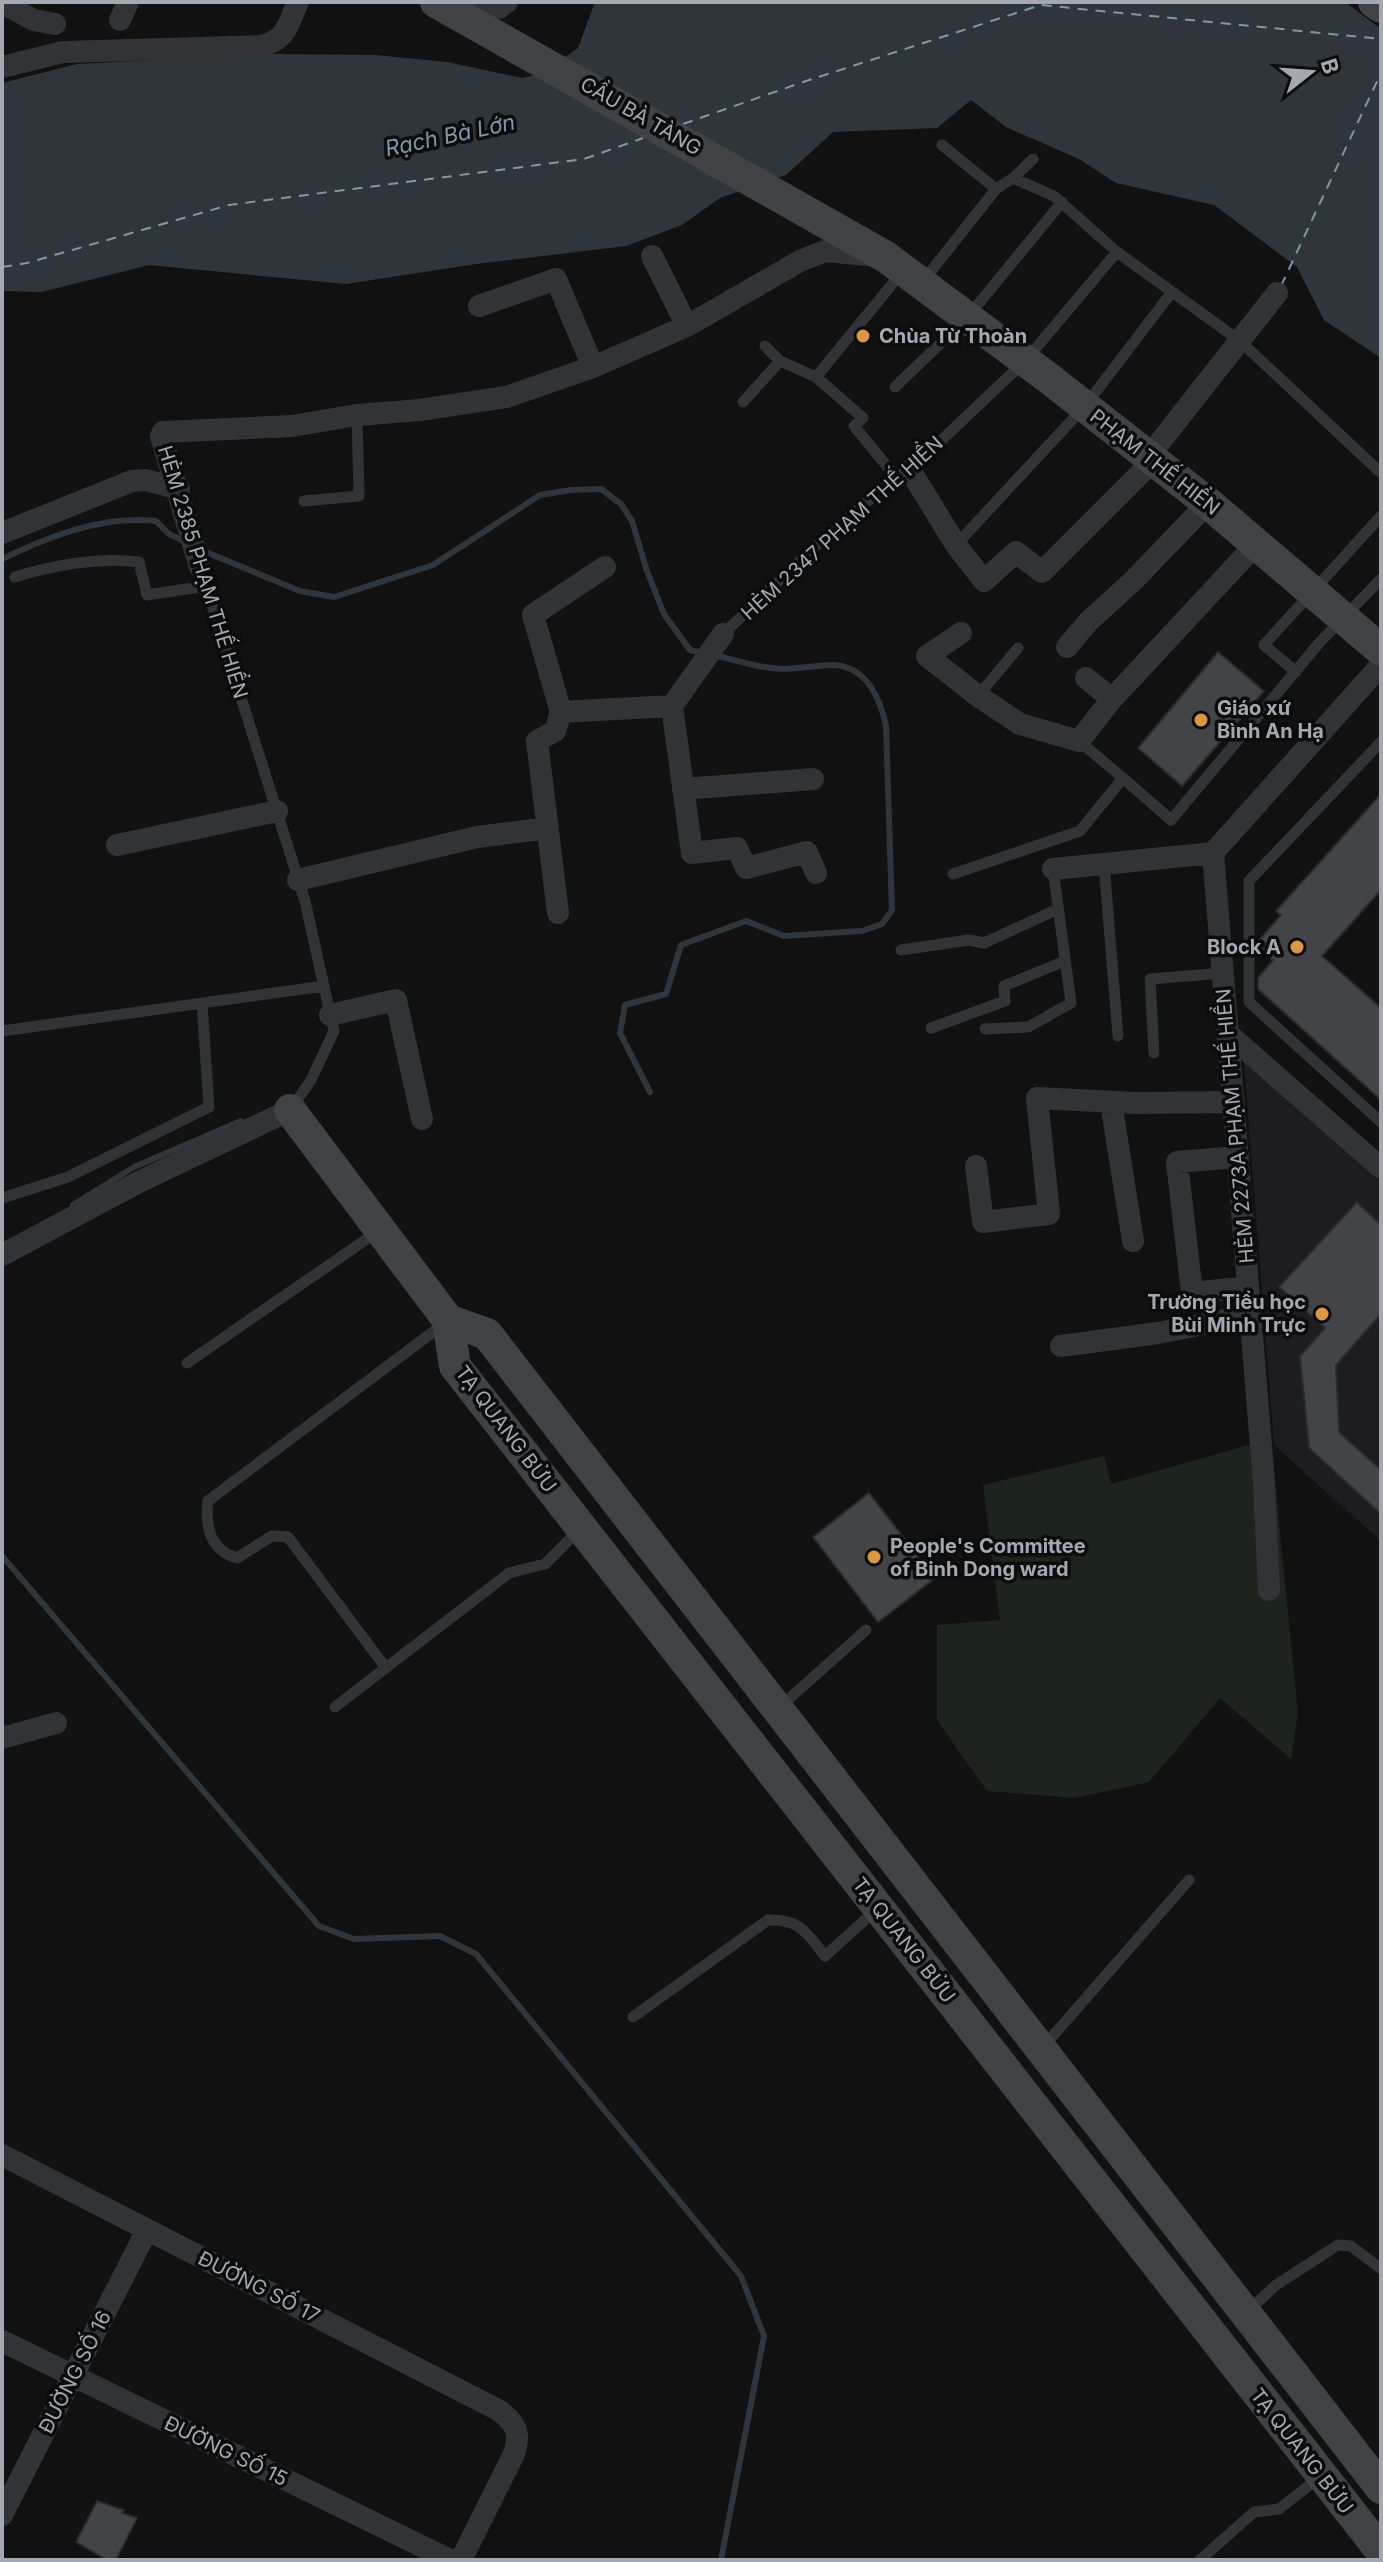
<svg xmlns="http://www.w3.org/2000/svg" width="1383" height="2562" font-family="Inter,sans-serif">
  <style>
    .built { fill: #1d1d1f }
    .green { fill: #1d241e }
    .water { fill: #2e363b }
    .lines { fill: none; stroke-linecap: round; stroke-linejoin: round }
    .stream { stroke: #2e363b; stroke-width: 6 }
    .ferry { stroke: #7d99a9; stroke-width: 2; stroke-dasharray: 10 8; stroke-linecap: butt }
    .building { fill: #424447; stroke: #2b2b2e; stroke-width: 2 }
    .lane { stroke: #323336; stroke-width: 11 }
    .street { stroke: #323336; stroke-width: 22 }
    .secondary { stroke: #404246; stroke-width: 32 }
    .poi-dot { fill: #dd973d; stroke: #0c0c0d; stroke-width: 3 }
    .labels { text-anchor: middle; stroke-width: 7; stroke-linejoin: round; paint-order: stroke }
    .street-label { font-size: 20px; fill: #a3a9b1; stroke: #0c0c0d }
    .poi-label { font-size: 20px; font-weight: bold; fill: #a3a9b1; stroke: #0c0c0d; text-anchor: start }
    .water-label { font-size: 22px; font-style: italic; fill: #7d99a9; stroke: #0c0c0d }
  </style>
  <rect width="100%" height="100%" fill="#111112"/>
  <path class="built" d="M 1244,1062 L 1381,1183 L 1381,1541 L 1274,1445 Z"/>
  <path class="green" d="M 1249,1445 L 1273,1461 L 1298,1714 L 1291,1759 L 1220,1698 L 1149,1782 L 1074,1798 L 987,1791 L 937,1720 L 937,1625 L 1000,1620 L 983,1485 L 1104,1456 L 1111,1484 Z"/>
  <path class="water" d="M 595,2 L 1345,2 L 1381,29 L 1381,358 L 1324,320 L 1297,267 L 1214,205 L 1116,183 L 1079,159 L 1006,127 L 971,100 L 937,128 L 833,132 L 786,175 L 720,198 L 682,225 L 626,246 L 476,264 L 346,284 L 149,265 L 41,292 L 2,291 L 2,83 L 77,64 L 273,54 L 375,55 L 447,62 L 522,78 L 543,73 L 578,48 Z"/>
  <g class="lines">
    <path class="stream" d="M 201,550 L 300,591 L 334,597 L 433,565 L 540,495 L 571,490 L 601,489 L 621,504 L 632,521 L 647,571 L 664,614 L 690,650 L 703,653
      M 2,559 C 50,536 103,515 156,521 L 169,534 L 188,543
      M 650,1092 L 620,1033 L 625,1005 L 666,994 L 681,945 L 746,921 L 784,936 L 862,931 L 882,924 L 892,910 L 886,726 C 880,698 866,666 833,665 C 816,665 799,669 783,669 C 761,669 736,660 714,655
      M 73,1205 L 134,1167 L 241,1121
      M 2,1556 L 319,1926 L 354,1939 L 440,1936 L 476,1954 L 741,2276 L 764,2336 L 721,2560"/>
    <path class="ferry" d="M 683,124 L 803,82 L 1041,5 L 1381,39
      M 2,267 L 27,263 L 229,205 L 584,159 L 643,138
      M 1281,286 L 1381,73"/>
  </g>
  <path class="building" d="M 1218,652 L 1264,691 L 1182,786 L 1138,748 Z
    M 1381,794 L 1381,890 L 1322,956 L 1381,1008 L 1381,1100 L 1258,989 L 1258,978 L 1273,960 L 1262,950 L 1267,945 L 1260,939 L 1281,915 L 1276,911 Z
    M 1357,1202 L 1381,1225 L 1381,1314 L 1336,1365 L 1339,1432 L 1381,1470 L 1381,1514 L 1309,1448 L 1300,1356 L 1325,1328 L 1279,1287 Z
    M 869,1493 L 935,1578 L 878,1622 L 813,1537 Z
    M 97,2501 L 124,2510 L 122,2513 L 137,2518 L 116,2560 L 107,2560 L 76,2542 Z"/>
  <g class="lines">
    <path class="lane" d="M 942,145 L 996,189
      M 1013,178 L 1054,196 L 1117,252 L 1240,341 L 1381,473
      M 924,280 L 996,189 L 1013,178 L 1033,159
      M 765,346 L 780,361 L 816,377 L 863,418 L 854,426 L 896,477
      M 816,377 L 903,271
      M 895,387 L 966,319 L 1062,202
      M 743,402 L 780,361
      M 304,501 L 359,496 L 357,415
      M 956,545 L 1085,406 L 1172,292
      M 200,567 L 305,901 L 334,1031 L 311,1080 L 291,1109
      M 15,577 C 53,565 100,557 139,562 L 147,595 L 206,586
      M 723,634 L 820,542 L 896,477 L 910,470 L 1025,361 L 1117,252
      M 1296,672 L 1264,645 L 1381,516
      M 978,696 L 1018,648
      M 1079,741 L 1123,778
      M 1381,742 L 1249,881 L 1249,1002 L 1381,1122
      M 1104,864 L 1118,1036
      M 953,874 L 1080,831 L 1123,778 L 1171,820 L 1320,642 L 1381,579
      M 901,950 L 969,940 L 984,943 L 1058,909
      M 931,1028 L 1005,1001 L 1004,986 L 1065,961
      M 985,1029 L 1028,1027 L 1071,1003 L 1053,869
      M 2,1031 L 324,986
      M 1154,1053 L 1150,979 L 1223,973
      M 2,1198 L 68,1177 L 209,1107 L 202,1003
      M 187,1363 L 377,1232
      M 386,1668 L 288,1537 L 272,1536 L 237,1558 C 210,1550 205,1527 208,1501 L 445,1323
      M 781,1706 L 866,1630
      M 335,1707 L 509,1573 L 545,1564 L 578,1531
      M 633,2017 L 768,1920 C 800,1919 806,1932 825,1956 L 878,1908
      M 1044,2046 L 1189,1880
      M 1249,2310 L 1276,2285 L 1338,2245 L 1351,2246 L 1381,2269
      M 1200,2560 L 1254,2512 L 1279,2509 L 1321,2476"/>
    <path class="street" d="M 12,2 L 8,6 L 34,20 L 55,24
      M 482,2 L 499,8 L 507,2
      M 120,20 L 128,2
      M 2,67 L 63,52 L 261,46 C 287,40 288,24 298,2
      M 652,256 L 687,326
      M 479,306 L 556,279 L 593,367
      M 1149,456 L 1277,293
      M 910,470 L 956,545 L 984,581 L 1016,552 L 1042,572 L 1154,460
      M 2,533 L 132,481 L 146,480 L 179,489
      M 200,567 L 164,446 L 161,436 L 163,432 L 292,426 L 357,415 L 420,410 L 506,397 L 593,367 L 687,326 L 800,261 L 825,251 L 877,256
      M 961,633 L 927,656 L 978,696 L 1020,724 L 1079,741 L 1112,699 L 1246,555 L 1254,542
      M 1067,647 L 1088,622 L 1134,580 L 1208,503
      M 1086,678 L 1112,699
      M 672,706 L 723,634
      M 561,712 L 672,706 L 692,853 L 737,848 L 746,868 L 807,852 L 816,873
      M 561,712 L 533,615 L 605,567
      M 683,789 L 813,779
      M 117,845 L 277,811
      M 1213,853 L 1264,1483 L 1269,1590
      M 1053,869 L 1213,853 L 1381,665
      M 298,880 L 477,837 L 548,828
      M 558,913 L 537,741 L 555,731 L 561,712
      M 330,1015 L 396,1000 L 422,1119
      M 1227,1033 L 1381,1168
      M 1111,1102 L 1133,1241
      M 1238,1157 L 1177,1162 L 1192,1293 L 1248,1287
      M 976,1166 L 983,1222 L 1049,1214 L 1037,1098 L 1136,1103 L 1233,1102
      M 2,1255 L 141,1181 L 290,1110
      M 1061,1346 L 1158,1333 L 1250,1315
      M 2,1738 L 56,1723
      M 2,2155 L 500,2411 C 518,2426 521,2434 513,2456 L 461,2560
      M 2,2341 L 450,2560
      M 2,2515 L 147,2230"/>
    <path class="secondary" d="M 436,2 L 886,257 L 1051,380 L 1208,503 L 1381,650
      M 1374,2 L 1381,7
      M 290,1110 L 448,1320 L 455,1366 L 1381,2551
      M 448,1320 L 487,1334 L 1381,2488"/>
  </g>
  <g class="poi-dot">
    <circle cx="863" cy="336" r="8"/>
    <circle cx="1201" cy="720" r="8"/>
    <circle cx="1297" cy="947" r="8"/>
    <circle cx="1322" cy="1314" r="8"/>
    <circle cx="874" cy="1557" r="8"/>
  </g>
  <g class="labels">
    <g class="street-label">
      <text transform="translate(641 116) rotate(30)" y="7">CẦU BÀ TÀNG</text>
      <text transform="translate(1155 462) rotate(38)" y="7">PHẠM THẾ HIỂN</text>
      <text transform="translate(842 528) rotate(-42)" y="7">HẺM 2347 PHẠM THẾ HIỂN</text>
      <text transform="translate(203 572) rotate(73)" y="7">HẺM 2385 PHẠM THẾ HIỂN</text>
      <text transform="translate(1235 1126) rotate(-95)" y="7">HẺM 2273A PHẠM THẾ HIỂN</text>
      <text transform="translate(506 1429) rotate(53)" y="7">TẠ QUANG BỬU</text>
      <text transform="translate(904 1940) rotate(52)" y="7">TẠ QUANG BỬU</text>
      <text transform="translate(259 2287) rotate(27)" y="7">ĐƯỜNG SỐ 17</text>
      <text transform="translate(75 2372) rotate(-63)" y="7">ĐƯỜNG SỐ 16</text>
      <text transform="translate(226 2451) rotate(26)" y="7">ĐƯỜNG SỐ 15</text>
      <text transform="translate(1302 2451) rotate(52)" y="7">TẠ QUANG BỬU</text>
    </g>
    <g class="poi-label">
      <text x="879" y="343">Chùa Từ Thoàn</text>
      <text x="1217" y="715">Giáo xứ<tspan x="1217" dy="23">Bình An Hạ</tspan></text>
      <text x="1281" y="954" text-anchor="end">Block A</text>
      <text x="1306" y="1309" text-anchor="end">Trường Tiểu học<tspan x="1306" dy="23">Bùi Minh Trực</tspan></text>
      <text x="890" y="1553">People's Committee<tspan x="890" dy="23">of Binh Dong ward</tspan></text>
    </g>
    <g class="water-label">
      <text transform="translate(450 135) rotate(-12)" y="8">Rạch Bà Lớn</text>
    </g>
  </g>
  <rect width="1383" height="2562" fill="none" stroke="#a3a9b1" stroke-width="8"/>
  <g transform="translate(1311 72) rotate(73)" stroke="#0c0c0d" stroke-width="6" paint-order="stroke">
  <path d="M0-6L14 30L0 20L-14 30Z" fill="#a3a9b1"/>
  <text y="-12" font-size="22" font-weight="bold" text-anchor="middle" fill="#a3a9b1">B</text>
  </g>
</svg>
